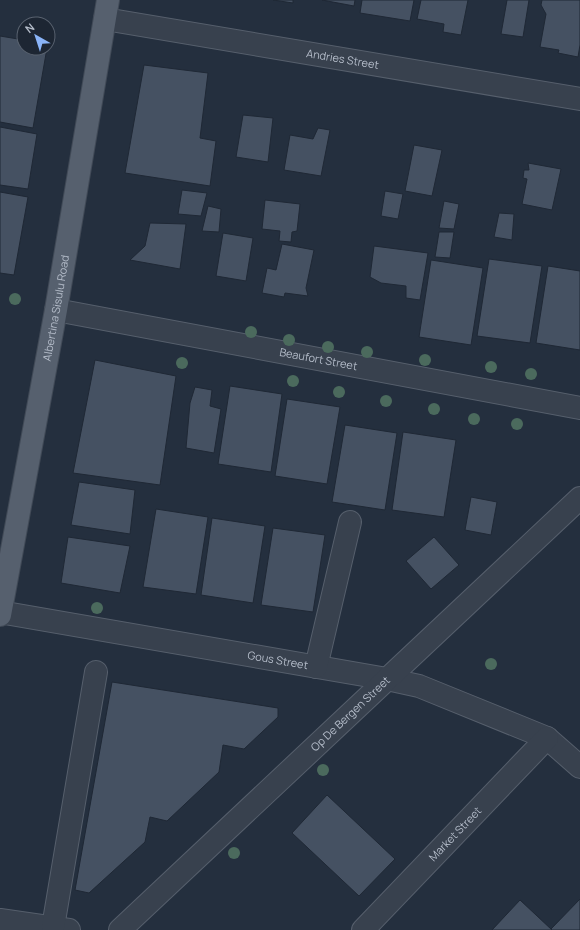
<svg xmlns="http://www.w3.org/2000/svg" width="580" height="930" font-family="Manrope,sans-serif">
  <style>
    .building { fill: #455162; stroke: #1f2835 }
    .lines { fill: none; stroke-linecap: round; stroke-linejoin: round }
    .minor-casing { stroke: #565f6c; stroke-width: 24 }
    .major-casing { stroke: #414a57; stroke-width: 24 }
    .minor { stroke: #38414e; stroke-width: 22 }
    .major { stroke: #56606e; stroke-width: 22 }
    .tree { fill: #4b6a5d }
    .labels { text-anchor: middle; stroke-width: 3; stroke-linejoin: round; paint-order: stroke }
    .street-label { font-size: 11px; fill: #b4bcc9; stroke: #1d2633 }
  </style>
  <rect width="100%" height="100%" fill="#242f3e"/>
  <path class="building" d="M 273,0 L 293,0 L 293,3 Z
    M 322,0 L 355,0 L 354,6 Z
    M 362,0 L 414,0 L 410,21 L 360,13 Z
    M 421,0 L 468,0 L 461,35 L 443,32 L 444,24 L 417,19 Z
    M 507,0 L 529,0 L 523,37 L 501,34 Z
    M 542,0 L 580,0 L 580,45 L 578,57 L 558,53 L 559,50 L 540,47 L 546,14 L 541,5 Z
    M 0,36 L 24,40 L 24,48 L 47,48 L 33,128 L 0,122 Z
    M 144,65 L 208,73 L 200,138 L 216,141 L 210,186 L 125,173 Z
    M 243,115 L 273,118 L 268,162 L 236,157 Z
    M 0,127 L 37,134 L 28,189 L 0,185 Z
    M 318,128 L 330,130 L 321,176 L 284,170 L 290,135 L 313,139 Z
    M 414,145 L 442,150 L 432,196 L 405,191 Z
    M 528,163 L 561,169 L 552,210 L 522,204 L 527,179 L 523,178 L 524,170 L 529,170 Z
    M 182,190 L 207,193 L 201,216 L 178,214 Z
    M 385,191 L 403,194 L 398,219 L 381,216 Z
    M 0,192 L 28,197 L 14,275 L 0,273 Z
    M 265,200 L 300,204 L 297,231 L 292,232 L 291,242 L 279,241 L 280,231 L 262,229 Z
    M 444,201 L 459,204 L 454,229 L 439,228 Z
    M 208,206 L 221,209 L 219,232 L 202,231 Z
    M 499,213 L 514,214 L 512,240 L 494,237 Z
    M 150,223 L 186,224 L 180,269 L 130,260 L 145,246 Z
    M 439,232 L 454,232 L 450,258 L 435,257 Z
    M 223,233 L 253,238 L 246,281 L 216,276 Z
    M 282,244 L 314,250 L 306,288 L 308,296 L 285,293 L 284,297 L 262,293 L 267,268 L 276,270 Z
    M 374,246 L 428,253 L 420,300 L 406,298 L 406,286 L 381,283 L 370,277 Z
    M 489,259 L 542,266 L 530,343 L 477,336 Z
    M 431,260 L 483,268 L 471,345 L 419,337 Z
    M 548,266 L 580,271 L 580,350 L 536,343 Z
    M 95,360 L 176,376 L 160,485 L 73,473 Z
    M 230,386 L 282,394 L 271,472 L 218,464 Z
    M 195,387 L 212,390 L 210,406 L 221,409 L 214,453 L 186,448 L 190,403 Z
    M 287,399 L 340,407 L 327,484 L 275,476 Z
    M 345,425 L 397,433 L 385,510 L 332,502 Z
    M 403,432 L 456,440 L 444,517 L 392,510 Z
    M 79,482 L 135,490 L 130,534 L 71,525 Z
    M 471,497 L 497,502 L 491,535 L 465,530 Z
    M 156,509 L 208,517 L 196,594 L 143,587 Z
    M 212,518 L 265,526 L 253,603 L 201,595 Z
    M 273,528 L 325,535 L 313,612 L 261,605 Z
    M 68,537 L 130,546 L 120,593 L 61,583 Z
    M 434,537 L 459,565 L 431,589 L 406,561 Z
    M 112,682 L 278,708 L 278,717 L 244,749 L 223,745 L 219,772 L 167,821 L 150,817 L 145,842 L 89,893 L 75,890 Z
    M 327,795 L 395,859 L 359,896 L 292,833 Z
    M 580,899 L 580,930 L 552,930 L 551,929 Z
    M 520,900 L 552,930 L 492,930 Z"/>
  <g class="lines">
    <g class="minor-casing">
      <g id="minor">
        <path id="s1" d="M 105,19 L 580,99"/>
        <path id="s2" d="M 56,310 L 580,408"/>
        <path id="s3" d="M 0,612 L 387,679 L 419,686 L 547,738 L 580,767"/>
        <path d="M 316,667 L 350,522"/>
        <path d="M 0,920 L 69,930"/>
        <path d="M 53,927 L 96,672"/>
        <path id="s4" d="M 120,930 L 580,498"/>
        <path id="s5" d="M 363,930 L 547,738"/>
      </g>
    </g>
    <g class="major-casing">
      <g id="major">
        <path id="s6" d="M 0,615 L 56,310 L 108,0"/>
      </g>
    </g>
    <use href="#minor" class="minor"/>
    <use href="#major" class="major"/>
  </g>
  <g class="tree">
    <circle cx="15" cy="299" r="6"/>
    <circle cx="251" cy="332" r="6"/>
    <circle cx="289" cy="340" r="6"/>
    <circle cx="328" cy="347" r="6"/>
    <circle cx="367" cy="352" r="6"/>
    <circle cx="425" cy="360" r="6"/>
    <circle cx="182" cy="363" r="6"/>
    <circle cx="491" cy="367" r="6"/>
    <circle cx="531" cy="374" r="6"/>
    <circle cx="293" cy="381" r="6"/>
    <circle cx="339" cy="392" r="6"/>
    <circle cx="386" cy="401" r="6"/>
    <circle cx="434" cy="409" r="6"/>
    <circle cx="474" cy="419" r="6"/>
    <circle cx="517" cy="424" r="6"/>
    <circle cx="97" cy="608" r="6"/>
    <circle cx="491" cy="664" r="6"/>
    <circle cx="323" cy="770" r="6"/>
    <circle cx="234" cy="853" r="6"/>
  </g>
  <g class="labels">
    <g class="street-label">
      <text dy="4" stroke="none"><textPath href="#s1" startOffset="241">Andries Street</textPath></text>
      <text dy="4" stroke="none"><textPath href="#s6" startOffset="312">Albertina Sisulu Road</textPath></text>
      <text dy="4" stroke="none"><textPath href="#s2" startOffset="267">Beaufort Street</textPath></text>
      <text dy="4" stroke="none"><textPath href="#s3" startOffset="282">Gous Street</textPath></text>
      <text dy="4" stroke="none"><textPath href="#s4" startOffset="316">Op De Bergen Street</textPath></text>
      <text dy="4" stroke="none"><textPath href="#s5" startOffset="133">Market Street</textPath></text>
    </g>
  </g>
  <g transform="translate(36 36) rotate(321)"><circle r="19" fill="#1d2633" stroke="#59626f"/>
  <path d="M0-3L7 15L0 10L-7 15Z" fill="#8ab4f8"/>
  <text y="-6" font-size="11" font-weight="bold" text-anchor="middle" fill="#b4bcc9">N</text>
  </g>
</svg>
